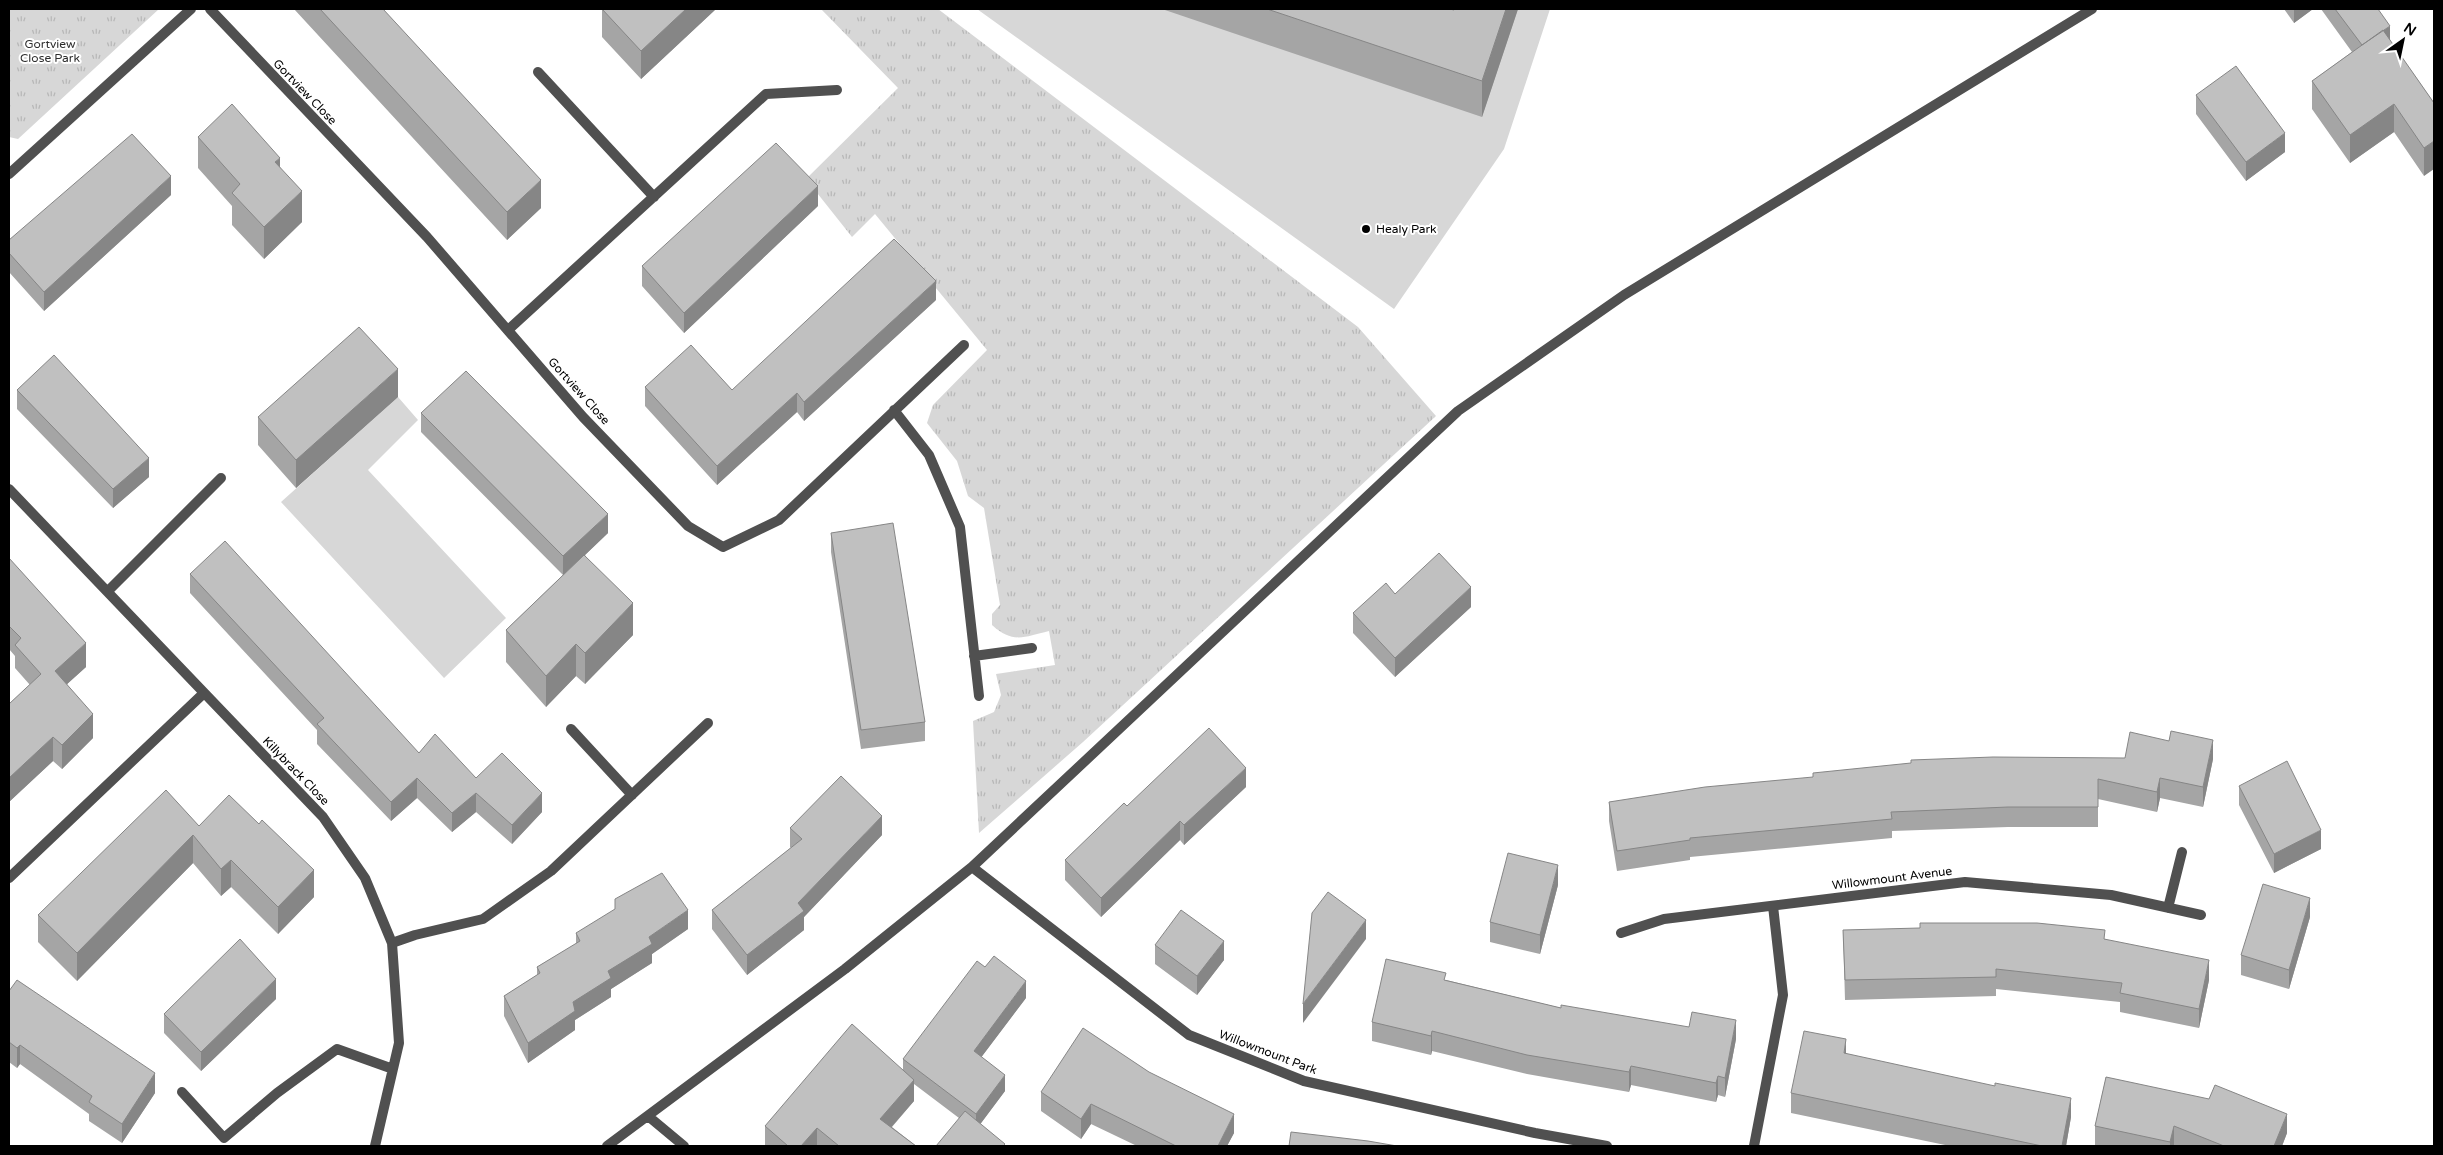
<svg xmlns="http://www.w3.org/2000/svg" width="2443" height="1155" font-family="'Varela Round',sans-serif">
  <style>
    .park { fill: url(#park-tufts) }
    .garden { fill: #d7d7d7 }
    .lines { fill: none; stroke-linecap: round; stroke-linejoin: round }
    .street { stroke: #505050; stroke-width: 10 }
    .wall { fill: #a5a5a5 }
    .shaded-wall { fill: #868686 }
    .building { fill: #c0c0c0; stroke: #868686 }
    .poi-dot { fill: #000; stroke: #fff; stroke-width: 2 }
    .labels { text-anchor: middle; stroke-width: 4; stroke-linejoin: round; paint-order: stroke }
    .park-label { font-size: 12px; fill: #2e2e2e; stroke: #fff }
    .street-label { font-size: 12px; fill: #000; stroke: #fff }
    .poi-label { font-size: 12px; fill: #000; stroke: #fff; text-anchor: start }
  </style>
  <defs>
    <pattern id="park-tufts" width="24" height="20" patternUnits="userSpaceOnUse" patternTransform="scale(1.25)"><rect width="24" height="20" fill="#d7d7d7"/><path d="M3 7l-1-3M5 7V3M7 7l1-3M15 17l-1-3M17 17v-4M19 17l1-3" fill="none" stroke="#b7b7b7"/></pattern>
  </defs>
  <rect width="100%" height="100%" fill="#fff"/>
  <path class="park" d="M 9,9 L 159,9 L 18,139 L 9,137 Z
    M 821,9 L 938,9 L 1358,327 L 1436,416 L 1083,742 L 979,833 L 973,721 L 994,712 L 1001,695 L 996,674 L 1055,665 L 1049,631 C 1024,637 1013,644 992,625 L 992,614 L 1000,605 L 984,508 L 968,496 L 957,461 L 927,423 L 933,405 L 987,350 L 875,214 L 852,237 L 806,179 L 898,88 Z"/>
  <path class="garden" d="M 977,9 L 1550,9 L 1504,149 L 1394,309 Z
    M 398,397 L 418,420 L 368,470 L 506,618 L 444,678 L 281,502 Z"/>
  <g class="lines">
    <path class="street" d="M 210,9 L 427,237 L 583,417 L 688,526 L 723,547 L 779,520 L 964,345
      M 538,72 L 654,197
      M 9,174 L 191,9
      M 508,330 L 766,94 L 837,90
      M 894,410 L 929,455 L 960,527 L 979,696
      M 9,489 L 323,817 L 365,878 L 392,943 L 399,1043 L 375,1146
      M 108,591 L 221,478
      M 974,656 L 1032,648
      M 571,729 L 632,795
      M 972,867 L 1189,1035 L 1304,1081 L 1535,1133 L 1607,1146
      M 9,878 L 204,693
      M 2168,908 L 2182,852
      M 1621,933 L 1664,919 L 1965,882 L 2111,895 L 2201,915
      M 392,943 L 415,935 L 483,919 L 551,871 L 708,723
      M 182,1092 L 224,1138 L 277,1093 L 337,1049 L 393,1069
      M 648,1116 L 684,1146
      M 607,1146 L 845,969 L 972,867 L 1458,411 L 1624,295 L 2092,9
      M 1754,1146 L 1783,995 L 1773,906"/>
  </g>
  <path class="wall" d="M 294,9 L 383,9 L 541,208 L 507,240 Z
    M 602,9 L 716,9 L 641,79 L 602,37 Z
    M 1162,9 L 1450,9 L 1454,10 L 1454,9 L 1518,9 L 1482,117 Z
    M 2284,9 L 2313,9 L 2294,23 Z
    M 2321,9 L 2378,9 L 2390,41 L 2434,103 L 2424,176 L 2394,132 L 2350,163 L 2312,109 L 2312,81 L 2352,52 Z
    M 2196,95 L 2285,152 L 2246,181 L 2196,114 Z
    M 198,137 L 280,167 L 302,222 L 264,259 L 232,225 L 232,206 L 198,168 Z
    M 171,195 L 44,311 L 9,272 L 9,240 Z
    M 818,206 L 684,333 L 642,286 L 642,266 Z
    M 936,300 L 804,421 L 797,412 L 717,485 L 645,406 L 645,387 L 732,390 Z
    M 17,390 L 149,477 L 113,508 L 17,409 Z
    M 398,397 L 296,488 L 258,445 L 258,417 Z
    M 421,413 L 608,533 L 585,555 L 633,635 L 585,684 L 576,676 L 546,707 L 506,662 L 506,630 L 563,575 L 421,432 Z
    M 831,533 L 925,722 L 925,741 L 861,749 L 831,552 Z
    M 9,558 L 86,667 L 67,684 L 93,738 L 62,769 L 53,761 L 9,802 L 9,704 L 30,685 L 15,668 L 15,656 L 9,649 Z
    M 190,574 L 419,753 L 476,778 L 542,812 L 512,844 L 476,812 L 452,832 L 417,798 L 391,821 L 317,744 L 317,730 L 190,593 Z
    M 1395,594 L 1471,607 L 1395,677 L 1353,633 L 1353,613 Z
    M 2213,759 L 2203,807 L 2160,798 L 2157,812 L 2098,799 L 2098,827 L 2008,827 L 1892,831 L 1892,838 L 1690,857 L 1690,860 L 1617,871 L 1609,821 L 1609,802 Z
    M 2239,786 L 2321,849 L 2274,873 L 2239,805 Z
    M 1246,787 L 1184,845 L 1180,840 L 1101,917 L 1065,880 L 1065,860 L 1127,806 Z
    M 199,826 L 314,897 L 278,934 L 231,887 L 221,896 L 193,863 L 77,981 L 38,942 L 38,915 Z
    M 790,828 L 882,835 L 804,917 L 804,930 L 747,975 L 712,929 L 712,910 L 791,848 L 790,847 Z
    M 1558,885 L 1540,954 L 1490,942 L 1490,922 Z
    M 2310,917 L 2289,989 L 2241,975 L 2241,955 Z
    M 688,929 L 652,954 L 652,963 L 611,989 L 611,997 L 575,1020 L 575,1030 L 528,1063 L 504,1016 L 504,996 L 537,975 L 537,967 L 576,944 L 576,933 Z
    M 1843,930 L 2105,939 L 2209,980 L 2199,1028 L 2120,1012 L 2120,1002 L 1996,989 L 1996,996 L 1845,1000 Z
    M 1155,945 L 1224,960 L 1197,995 L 1155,964 Z
    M 1446,980 L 1561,1008 L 1736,1039 L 1725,1097 L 1718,1095 L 1716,1102 L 1631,1085 L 1629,1092 L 1527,1074 L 1432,1051 L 1431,1055 L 1372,1041 L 1372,1022 Z
    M 9,991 L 155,1093 L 122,1143 L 89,1121 L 89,1114 L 20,1064 L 17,1068 L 9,1062 Z
    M 1026,998 L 981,1057 L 1005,1091 L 980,1124 L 1005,1146 L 959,1118 L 914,1084 L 914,1101 L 892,1127 L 916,1146 L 765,1146 L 765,1126 L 903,1070 L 903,1059 Z
    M 276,999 L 201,1071 L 164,1033 L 164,1014 Z
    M 1846,1054 L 2071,1117 L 2066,1146 L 1950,1146 L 1791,1113 L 1791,1093 Z
    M 2106,1077 L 2287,1133 L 2282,1146 L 2095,1146 L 2095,1126 Z
    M 1041,1092 L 1234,1133 L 1227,1146 L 1137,1146 L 1091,1124 L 1081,1139 L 1041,1111 Z"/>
  <path class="shaded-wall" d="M 686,9 L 716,9 L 641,79 L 641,51 Z
    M 1506,9 L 1518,9 L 1482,117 L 1482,81 Z
    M 2294,9 L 2313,9 L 2294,23 Z
    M 2390,26 L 2390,45 L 2362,46 Z
    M 2394,104 L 2394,132 L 2350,163 L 2350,135 Z
    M 2285,133 L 2285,152 L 2246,181 L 2246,162 Z
    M 2434,141 L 2434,169 L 2424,176 L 2424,148 Z
    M 280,158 L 280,189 L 275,162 Z
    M 171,176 L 171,195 L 44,311 L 44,292 Z
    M 541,180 L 541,208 L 507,240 L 507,212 Z
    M 818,186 L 818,206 L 684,333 L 684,313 Z
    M 302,191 L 302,222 L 264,259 L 264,227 Z
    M 936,281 L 936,300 L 804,421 L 804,402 Z
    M 398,369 L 398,397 L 296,488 L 296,460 Z
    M 797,393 L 797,412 L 717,485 L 717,466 Z
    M 149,458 L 149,477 L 113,508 L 113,489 Z
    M 608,514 L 608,533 L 563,576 L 563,556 Z
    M 1471,587 L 1471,607 L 1395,677 L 1395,658 Z
    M 633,603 L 633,635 L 585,684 L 585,653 Z
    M 86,643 L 86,667 L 55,695 L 55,671 Z
    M 576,644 L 576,676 L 546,707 L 546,676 Z
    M 93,714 L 93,738 L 62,769 L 62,745 Z
    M 53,737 L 53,761 L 9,802 L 9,778 Z
    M 2213,740 L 2213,759 L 2203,807 L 2203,787 Z
    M 1246,768 L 1246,787 L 1184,845 L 1184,825 Z
    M 417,778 L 417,798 L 391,821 L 391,802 Z
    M 2160,778 L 2160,798 L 2157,812 L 2157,792 Z
    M 476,793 L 476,812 L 452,832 L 452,813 Z
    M 542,793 L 542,812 L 512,844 L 512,825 Z
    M 882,816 L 882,835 L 804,917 L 804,930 L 747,975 L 747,955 L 798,903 Z
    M 1180,821 L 1180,840 L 1101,917 L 1101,898 Z
    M 2321,830 L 2321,849 L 2274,873 L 2274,854 Z
    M 193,835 L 193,863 L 77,981 L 77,953 Z
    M 231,860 L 231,887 L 221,896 L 221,869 Z
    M 1558,865 L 1558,885 L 1540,954 L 1540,935 Z
    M 314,870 L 314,897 L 278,934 L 278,907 Z
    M 2310,898 L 2310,917 L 2289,989 L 2289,970 Z
    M 688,910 L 688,929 L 652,954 L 652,963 L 611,989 L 611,997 L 575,1020 L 575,1030 L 528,1063 L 528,1043 L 608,971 L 649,937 Z
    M 1366,920 L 1366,939 L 1303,1023 L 1303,1004 Z
    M 1224,941 L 1224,960 L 1197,995 L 1197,976 Z
    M 2209,960 L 2209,980 L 2199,1028 L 2199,1009 Z
    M 276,979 L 276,999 L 201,1071 L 201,1052 Z
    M 1026,981 L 1026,998 L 974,1067 L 974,1051 Z
    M 1736,1020 L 1736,1039 L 1725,1097 L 1725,1078 Z
    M 1432,1031 L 1432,1051 L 1431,1055 L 1431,1036 Z
    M 1846,1039 L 1846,1059 L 1844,1053 Z
    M 20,1045 L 20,1064 L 17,1068 L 17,1048 Z
    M 1631,1066 L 1631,1085 L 1629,1092 L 1629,1072 Z
    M 155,1073 L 155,1093 L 122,1143 L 122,1124 Z
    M 1005,1075 L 1005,1091 L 976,1130 L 976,1114 Z
    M 1718,1076 L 1718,1095 L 1716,1102 L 1716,1083 Z
    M 914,1080 L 914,1101 L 880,1140 L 880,1119 Z
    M 2071,1098 L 2071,1117 L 2066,1146 L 2062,1146 Z
    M 1091,1104 L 1091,1124 L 1081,1139 L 1081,1119 Z
    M 1234,1114 L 1234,1133 L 1227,1146 L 1218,1146 Z
    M 2287,1114 L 2287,1133 L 2282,1146 L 2274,1146 Z
    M 2174,1126 L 2174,1146 L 2170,1146 L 2170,1142 Z
    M 817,1128 L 817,1146 L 801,1146 Z"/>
  <path class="building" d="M 320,9 L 383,9 L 541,180 L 507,212 Z
    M 602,9 L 686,9 L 641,51 Z
    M 1267,9 L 1450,9 L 1454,10 L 1454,9 L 1506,9 L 1482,81 Z
    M 2335,9 L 2378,9 L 2390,26 L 2362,45 Z
    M 2383,30 L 2434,103 L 2434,141 L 2424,148 L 2394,104 L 2350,135 L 2312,81 Z
    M 2236,66 L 2285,133 L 2246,162 L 2196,95 Z
    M 232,104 L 280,158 L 275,162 L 302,191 L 264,227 L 232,193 L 240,184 L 198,137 Z
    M 132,134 L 171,176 L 44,292 L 9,253 L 9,240 Z
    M 776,143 L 818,186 L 684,313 L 642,266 Z
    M 894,239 L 936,281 L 804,402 L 797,393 L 717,466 L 645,387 L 691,345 L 732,390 Z
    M 359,327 L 398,369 L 296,460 L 258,417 Z
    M 54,355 L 149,458 L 113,489 L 17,390 Z
    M 466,371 L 608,514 L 563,556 L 421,413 Z
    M 893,523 L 925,722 L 861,730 L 831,533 Z
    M 225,541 L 419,753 L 435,734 L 476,778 L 502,753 L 542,793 L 512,825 L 476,793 L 452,813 L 417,778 L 391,802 L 317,724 L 324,718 L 190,574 Z
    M 1439,553 L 1471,587 L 1395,658 L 1353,613 L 1386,583 L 1395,594 Z
    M 584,555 L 633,603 L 585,653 L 576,644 L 546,676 L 506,630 Z
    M 9,558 L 86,643 L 55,671 L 93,714 L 62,745 L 53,737 L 9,778 L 9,704 L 41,674 L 15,645 L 21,638 L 9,626 Z
    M 1209,728 L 1246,768 L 1184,825 L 1180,821 L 1101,898 L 1065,860 L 1124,803 L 1127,806 Z
    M 2171,731 L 2213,740 L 2203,787 L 2160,778 L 2157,792 L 2098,779 L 2098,807 L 2008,807 L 1891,812 L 1892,819 L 1690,838 L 1690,840 L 1617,851 L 1609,802 L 1705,787 L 1813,777 L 1813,773 L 1911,763 L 1911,760 L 1993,757 L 2125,758 L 2130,732 L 2169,741 Z
    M 2287,761 L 2321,830 L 2274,854 L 2239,786 Z
    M 841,776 L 882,816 L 798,903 L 804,911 L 747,955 L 712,910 L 802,839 L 790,828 Z
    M 166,790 L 199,826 L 229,795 L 259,824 L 262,820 L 314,870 L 278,907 L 231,860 L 221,869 L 193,835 L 77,953 L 38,915 Z
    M 1508,853 L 1558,865 L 1540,935 L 1490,922 Z
    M 662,873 L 688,910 L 649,937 L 652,944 L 608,971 L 611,978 L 573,1002 L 575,1011 L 528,1043 L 504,996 L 540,973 L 537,967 L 580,941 L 576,933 L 615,909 L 615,899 Z
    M 2263,884 L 2310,898 L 2289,970 L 2241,955 Z
    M 1328,892 L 1366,920 L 1303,1004 L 1312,913 Z
    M 1181,910 L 1224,941 L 1197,976 L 1155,945 Z
    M 1920,923 L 2037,923 L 2105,930 L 2104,939 L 2209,960 L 2199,1009 L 2120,993 L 2122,983 L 1996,969 L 1996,977 L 1845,980 L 1843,930 L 1920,928 Z
    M 240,939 L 276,979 L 201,1052 L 164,1014 Z
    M 994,956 L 1026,981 L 974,1051 L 1005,1075 L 976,1114 L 903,1059 L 977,961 L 985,967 Z
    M 1386,959 L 1446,973 L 1444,980 L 1561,1008 L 1561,1005 L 1689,1027 L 1692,1012 L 1736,1020 L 1725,1078 L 1718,1076 L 1716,1083 L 1631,1066 L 1629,1072 L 1527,1055 L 1432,1031 L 1431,1036 L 1372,1022 Z
    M 17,980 L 155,1073 L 122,1124 L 89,1102 L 92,1096 L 20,1045 L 17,1048 L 9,1042 L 9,991 Z
    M 852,1024 L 914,1080 L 880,1119 L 916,1146 L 839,1146 L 817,1128 L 801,1146 L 788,1146 L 765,1126 Z
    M 1083,1028 L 1149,1072 L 1234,1114 L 1218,1146 L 1176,1146 L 1091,1104 L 1081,1119 L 1041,1092 Z
    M 1804,1031 L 1846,1039 L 1844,1053 L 1995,1086 L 1995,1083 L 2071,1098 L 2062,1146 L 2042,1146 L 1791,1093 Z
    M 2106,1077 L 2209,1099 L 2215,1085 L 2287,1114 L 2274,1146 L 2224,1146 L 2174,1126 L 2170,1142 L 2095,1126 Z
    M 965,1111 L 1005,1144 L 1003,1146 L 936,1146 Z
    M 1291,1132 L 1368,1141 L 1397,1146 L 1289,1146 Z"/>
  <circle class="poi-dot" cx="1366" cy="229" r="5"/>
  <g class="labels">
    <g class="park-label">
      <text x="50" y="48">Gortview<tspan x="50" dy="14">Close Park</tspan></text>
    </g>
    <g class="street-label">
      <text transform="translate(305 92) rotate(46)" y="4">Gortview Close</text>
      <text transform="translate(579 391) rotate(48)" y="4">Gortview Close</text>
      <text transform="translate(296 771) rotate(46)" y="4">Killybrack Close</text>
      <text transform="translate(1892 878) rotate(-7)" y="4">Willowmount Avenue</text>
      <text transform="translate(1268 1052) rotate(21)" y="4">Willowmount Park</text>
    </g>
    <g class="poi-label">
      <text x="1376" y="233">Healy Park</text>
    </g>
  </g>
  <rect width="2443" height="1155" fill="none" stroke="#000000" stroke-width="20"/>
  <g transform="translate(2403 40) rotate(33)" stroke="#ffffff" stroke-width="4" paint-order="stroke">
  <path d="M0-4L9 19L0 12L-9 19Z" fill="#000000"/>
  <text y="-8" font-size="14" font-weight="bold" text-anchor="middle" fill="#000000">N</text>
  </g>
</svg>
